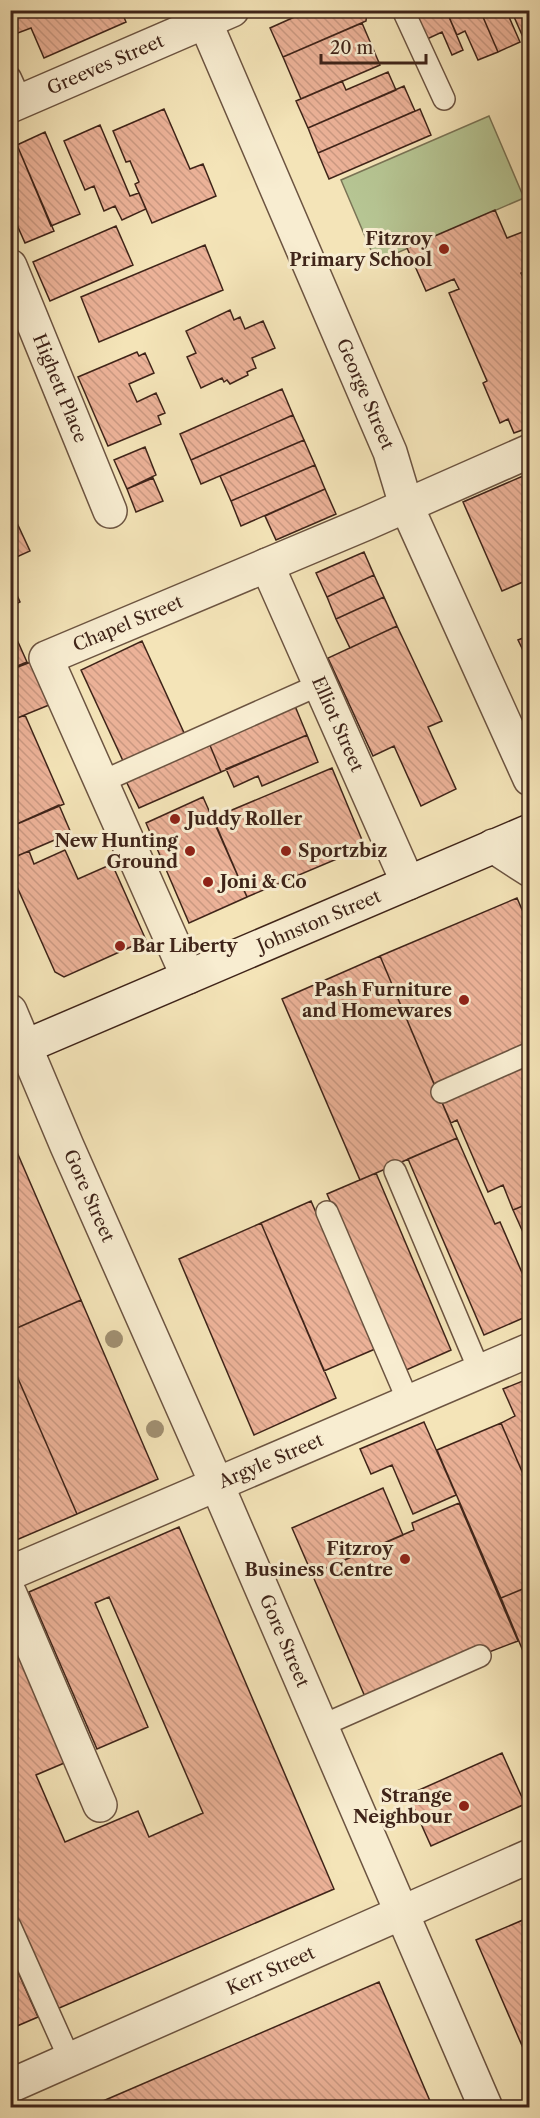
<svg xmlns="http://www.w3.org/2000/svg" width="540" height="2118" font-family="'Libre Caslon Text',serif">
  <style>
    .park { fill: #b6c593; stroke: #7a7456; stroke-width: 1.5 }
    .building { fill: url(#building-back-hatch); stroke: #3f2419; stroke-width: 1.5 }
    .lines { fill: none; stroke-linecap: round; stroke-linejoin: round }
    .lane-casing { stroke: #6c5441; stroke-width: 24 }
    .street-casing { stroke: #6c5441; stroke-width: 36 }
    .secondary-casing { stroke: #3f2419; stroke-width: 36 }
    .lane { stroke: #f8edd1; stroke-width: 21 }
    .street { stroke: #f8edd1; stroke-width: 33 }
    .secondary { stroke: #f8edd1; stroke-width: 33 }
    .tree { fill: #a19072 }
    .poi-dot { fill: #8f2418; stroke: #f8edd1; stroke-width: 2 }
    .labels { text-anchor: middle; stroke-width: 6; stroke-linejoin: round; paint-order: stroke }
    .street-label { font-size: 18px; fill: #3f2419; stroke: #f8edd1 }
    .poi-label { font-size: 18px; font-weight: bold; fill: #3f2419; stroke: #f8edd1; text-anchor: end }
  </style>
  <defs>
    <pattern id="building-back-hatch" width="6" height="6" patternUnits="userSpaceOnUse" patternTransform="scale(1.5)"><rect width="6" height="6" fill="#ecb298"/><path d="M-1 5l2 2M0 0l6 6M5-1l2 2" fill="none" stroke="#cb9982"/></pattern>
  </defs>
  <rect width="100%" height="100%" fill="#f4e4b8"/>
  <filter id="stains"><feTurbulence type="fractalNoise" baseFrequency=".00333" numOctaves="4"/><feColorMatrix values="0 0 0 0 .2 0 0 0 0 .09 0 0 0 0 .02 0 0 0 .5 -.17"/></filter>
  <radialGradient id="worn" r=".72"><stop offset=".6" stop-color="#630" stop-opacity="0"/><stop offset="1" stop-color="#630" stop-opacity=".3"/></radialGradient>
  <path class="park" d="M 489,116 L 524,198 L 376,262 L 341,180 Z"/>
  <path class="building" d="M 24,10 L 121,10 L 126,22 L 44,58 L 31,28 L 10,36 L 10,20 L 26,14 Z
    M 310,10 L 367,10 L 366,21 L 283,57 L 270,28 Z
    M 413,10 L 446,10 L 463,50 L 452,55 L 442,32 L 425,40 Z
    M 446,10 L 480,10 L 498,52 L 478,60 L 465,31 L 457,35 Z
    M 480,10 L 506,10 L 520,42 L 498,52 Z
    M 511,10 L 530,10 L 530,53 Z
    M 362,23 L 380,65 L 301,99 L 283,57 Z
    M 388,72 L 396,90 L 308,128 L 296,101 L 342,81 L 346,90 Z
    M 404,86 L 415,111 L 318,153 L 308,128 Z
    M 164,109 L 190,169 L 203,164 L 216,196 L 152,223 L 135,184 L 139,182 L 130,161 L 126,162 L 113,131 Z
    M 420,109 L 431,135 L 329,179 L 318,153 Z
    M 100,125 L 130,196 L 139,193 L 146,209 L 122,220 L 115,206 L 104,211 L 94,186 L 85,190 L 64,141 Z
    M 45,132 L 80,214 L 51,226 L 17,145 Z
    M 17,145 L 54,231 L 25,243 L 10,209 L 10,147 Z
    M 495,210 L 507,238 L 530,229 L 530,269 L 521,273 L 530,292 L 530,432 L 528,428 L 514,433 L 508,419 L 500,423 L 483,383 L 487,381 L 449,293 L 459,289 L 454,279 L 426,291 L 407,248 Z
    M 116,226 L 133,265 L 50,301 L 33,262 Z
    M 205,245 L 223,290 L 99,342 L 81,297 Z
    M 230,310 L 234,320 L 240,317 L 245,329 L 263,321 L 275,348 L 252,358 L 256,368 L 247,372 L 248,375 L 230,384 L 227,380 L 224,382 L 222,378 L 201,388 L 187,357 L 196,353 L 186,331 Z
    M 137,352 L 139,356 L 145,353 L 154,373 L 129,384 L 137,402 L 156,393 L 165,413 L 158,416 L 161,424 L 108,446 L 78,377 Z
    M 282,389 L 293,415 L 191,460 L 180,434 Z
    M 293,415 L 304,440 L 201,484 L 191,460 Z
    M 304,440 L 315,465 L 231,501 L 220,476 Z
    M 145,447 L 156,475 L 127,489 L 114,460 Z
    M 315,465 L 325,489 L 241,526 L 231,501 Z
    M 530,473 L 530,579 L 502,591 L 463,502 Z
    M 153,478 L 163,501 L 136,512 L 127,489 Z
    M 325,489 L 336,514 L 276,540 L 265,516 Z
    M 17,523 L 30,551 L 10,560 L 10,526 Z
    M 364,552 L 374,575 L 327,597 L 316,573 Z
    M 374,575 L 384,597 L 336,619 L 327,597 Z
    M 10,580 L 20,602 L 10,607 Z
    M 384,597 L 397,626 L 350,648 L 336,619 Z
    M 10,624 L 27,662 L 10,669 Z
    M 397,626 L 442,721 L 428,727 L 456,789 L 421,806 L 394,746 L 373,756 L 328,658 Z
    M 530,635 L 530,665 L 518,640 Z
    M 142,641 L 185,735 L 124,763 L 81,670 Z
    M 31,662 L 49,705 L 10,721 L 10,670 Z
    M 295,706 L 307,735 L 221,772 L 209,743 Z
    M 25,715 L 64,804 L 10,827 L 10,721 Z
    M 307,735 L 318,762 L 262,786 L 258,776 L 234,787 L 226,769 Z
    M 209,743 L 221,772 L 139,808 L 125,779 Z
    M 332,768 L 365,847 L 247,897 L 213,818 Z
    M 203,797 L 247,897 L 189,923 L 146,823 Z
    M 59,805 L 71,833 L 10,859 L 10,827 Z
    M 65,850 L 78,879 L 112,864 L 146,940 L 64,977 L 55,972 L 10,871 L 10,859 L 29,851 L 34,864 Z
    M 517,898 L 530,928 L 530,1043 L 434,1084 L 380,956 Z
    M 380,956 L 457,1138 L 360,1180 L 282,999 Z
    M 530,1062 L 530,1203 L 513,1210 L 503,1185 L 488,1192 L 457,1120 L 451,1123 L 441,1100 Z
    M 10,1136 L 81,1300 L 10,1331 Z
    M 457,1138 L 495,1224 L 500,1222 L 530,1291 L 530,1315 L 484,1335 L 408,1159 Z
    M 376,1173 L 451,1350 L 404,1371 L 327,1194 Z
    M 311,1201 L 375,1349 L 324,1371 L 261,1223 Z
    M 530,1203 L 530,1248 L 513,1210 Z
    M 261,1223 L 336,1398 L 254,1435 L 179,1259 Z
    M 81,1300 L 158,1479 L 77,1514 L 10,1360 L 10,1331 Z
    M 10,1360 L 77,1514 L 14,1541 L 10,1534 Z
    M 530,1378 L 530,1490 L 501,1423 L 515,1416 L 503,1389 Z
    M 424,1422 L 456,1495 L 413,1514 L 392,1465 L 371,1474 L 360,1449 Z
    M 501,1423 L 530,1490 L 530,1586 L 501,1598 L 437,1450 Z
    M 383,1488 L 403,1535 L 312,1574 L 292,1528 Z
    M 459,1503 L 518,1641 L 366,1699 L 312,1574 L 414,1530 L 412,1523 Z
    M 179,1527 L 334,1889 L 57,2009 L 10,1901 L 10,1615 L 76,1758 L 36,1775 L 65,1842 L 138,1811 L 149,1837 L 203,1813 L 109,1597 L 95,1603 L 148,1727 L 97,1749 L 29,1592 Z
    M 530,1586 L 530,1668 L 501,1598 Z
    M 502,1753 L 525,1804 L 431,1846 L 408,1795 Z
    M 530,1917 L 530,2064 L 476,1940 Z
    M 10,1954 L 38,2017 L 10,2029 Z
    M 379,1982 L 433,2108 L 106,2108 L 103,2101 Z
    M 103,2101 L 106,2108 L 88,2108 Z"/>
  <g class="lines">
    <g class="lane-casing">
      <path id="lane" d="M 403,10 L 444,99
        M 10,77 L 21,101
        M 101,782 L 321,684
        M 442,1092 L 530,1053
        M 395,1171 L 480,1372
        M 327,1212 L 409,1403
        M 321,1726 L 480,1656
        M 10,1926 L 70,2060"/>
    </g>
    <g class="street-casing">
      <g id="street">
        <path id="s1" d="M 200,10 L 390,452 L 406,505 L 530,779"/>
        <path id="s2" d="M 10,106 L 232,10"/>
        <path id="s3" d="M 10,266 L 110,511"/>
        <path id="s4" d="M 267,565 L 408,883"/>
        <path d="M 493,846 L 530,870"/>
        <path id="s5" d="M 188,977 L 46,658 L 367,523 L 530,451"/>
        <path id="s6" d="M 10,1011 L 67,1146 L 217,1485 L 486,2108"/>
        <path id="s7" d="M 10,1573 L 530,1350"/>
        <path d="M 10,1594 L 100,1805"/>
        <path id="s8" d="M 10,2086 L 530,1856"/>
      </g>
    </g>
    <g class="secondary-casing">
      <g id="secondary">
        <path id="s9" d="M 10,1053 L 530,831"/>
      </g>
    </g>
    <use href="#lane" class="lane"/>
    <use href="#street" class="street"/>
    <use href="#secondary" class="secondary"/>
  </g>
  <g class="tree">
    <circle cx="114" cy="1339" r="9"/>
    <circle cx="155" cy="1429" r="9"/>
  </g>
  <g class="poi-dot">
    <circle cx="444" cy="249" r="6"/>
    <circle cx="175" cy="819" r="6"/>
    <circle cx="190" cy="851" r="6"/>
    <circle cx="286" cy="851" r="6"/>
    <circle cx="208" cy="882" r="6"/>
    <circle cx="120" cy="946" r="6"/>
    <circle cx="464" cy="1000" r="6"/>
    <circle cx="405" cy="1559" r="6"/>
    <circle cx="464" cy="1806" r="6"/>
  </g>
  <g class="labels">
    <g class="street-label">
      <text dy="6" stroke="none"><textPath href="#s2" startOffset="104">Greeves Street</textPath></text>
      <text dy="6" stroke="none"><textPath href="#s3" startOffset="132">Highett Place</textPath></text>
      <text dy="6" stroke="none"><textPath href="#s1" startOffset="418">George Street</textPath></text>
      <text dy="6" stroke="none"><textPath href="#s5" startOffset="438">Chapel Street</textPath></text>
      <text dy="6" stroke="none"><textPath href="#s4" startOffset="174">Elliot Street</textPath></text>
      <text dy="6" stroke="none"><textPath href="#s9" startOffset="336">Johnston Street</textPath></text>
      <text dy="6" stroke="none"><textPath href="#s6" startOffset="201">Gore Street</textPath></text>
      <text dy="6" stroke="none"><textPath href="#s7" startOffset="284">Argyle Street</textPath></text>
      <text dy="6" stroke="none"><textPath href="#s6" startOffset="687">Gore Street</textPath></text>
      <text dy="6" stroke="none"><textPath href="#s8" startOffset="285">Kerr Street</textPath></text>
    </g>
    <g class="poi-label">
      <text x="432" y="245">Fitzroy<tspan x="432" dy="21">Primary School</tspan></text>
      <text x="187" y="825" text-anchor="start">Juddy Roller</text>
      <text x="178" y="847">New Hunting<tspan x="178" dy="21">Ground</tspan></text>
      <text x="298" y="857" text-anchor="start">Sportzbiz</text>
      <text x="220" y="888" text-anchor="start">Joni &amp; Co</text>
      <text x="132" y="952" text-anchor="start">Bar Liberty</text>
      <text x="452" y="996">Pash Furniture<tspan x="452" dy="21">and Homewares</tspan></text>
      <text x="393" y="1555">Fitzroy<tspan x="393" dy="21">Business Centre</tspan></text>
      <text x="452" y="1802">Strange<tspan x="452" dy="21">Neighbour</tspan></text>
    </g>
  </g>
  <rect width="540" height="2118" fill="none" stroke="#f4e4b8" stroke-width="36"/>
  <rect x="12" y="12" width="516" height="2094" fill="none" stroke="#3f2419" stroke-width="3"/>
  <rect x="18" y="18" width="504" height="2082" fill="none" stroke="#3f2419" stroke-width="1.5"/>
  <path d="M321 54v9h105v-9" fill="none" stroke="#3f2419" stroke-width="3"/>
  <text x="330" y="54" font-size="18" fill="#3f2419" stroke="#f8edd1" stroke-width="4.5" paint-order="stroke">20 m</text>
  <rect width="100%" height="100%" filter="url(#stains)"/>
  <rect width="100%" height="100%" fill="url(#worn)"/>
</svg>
